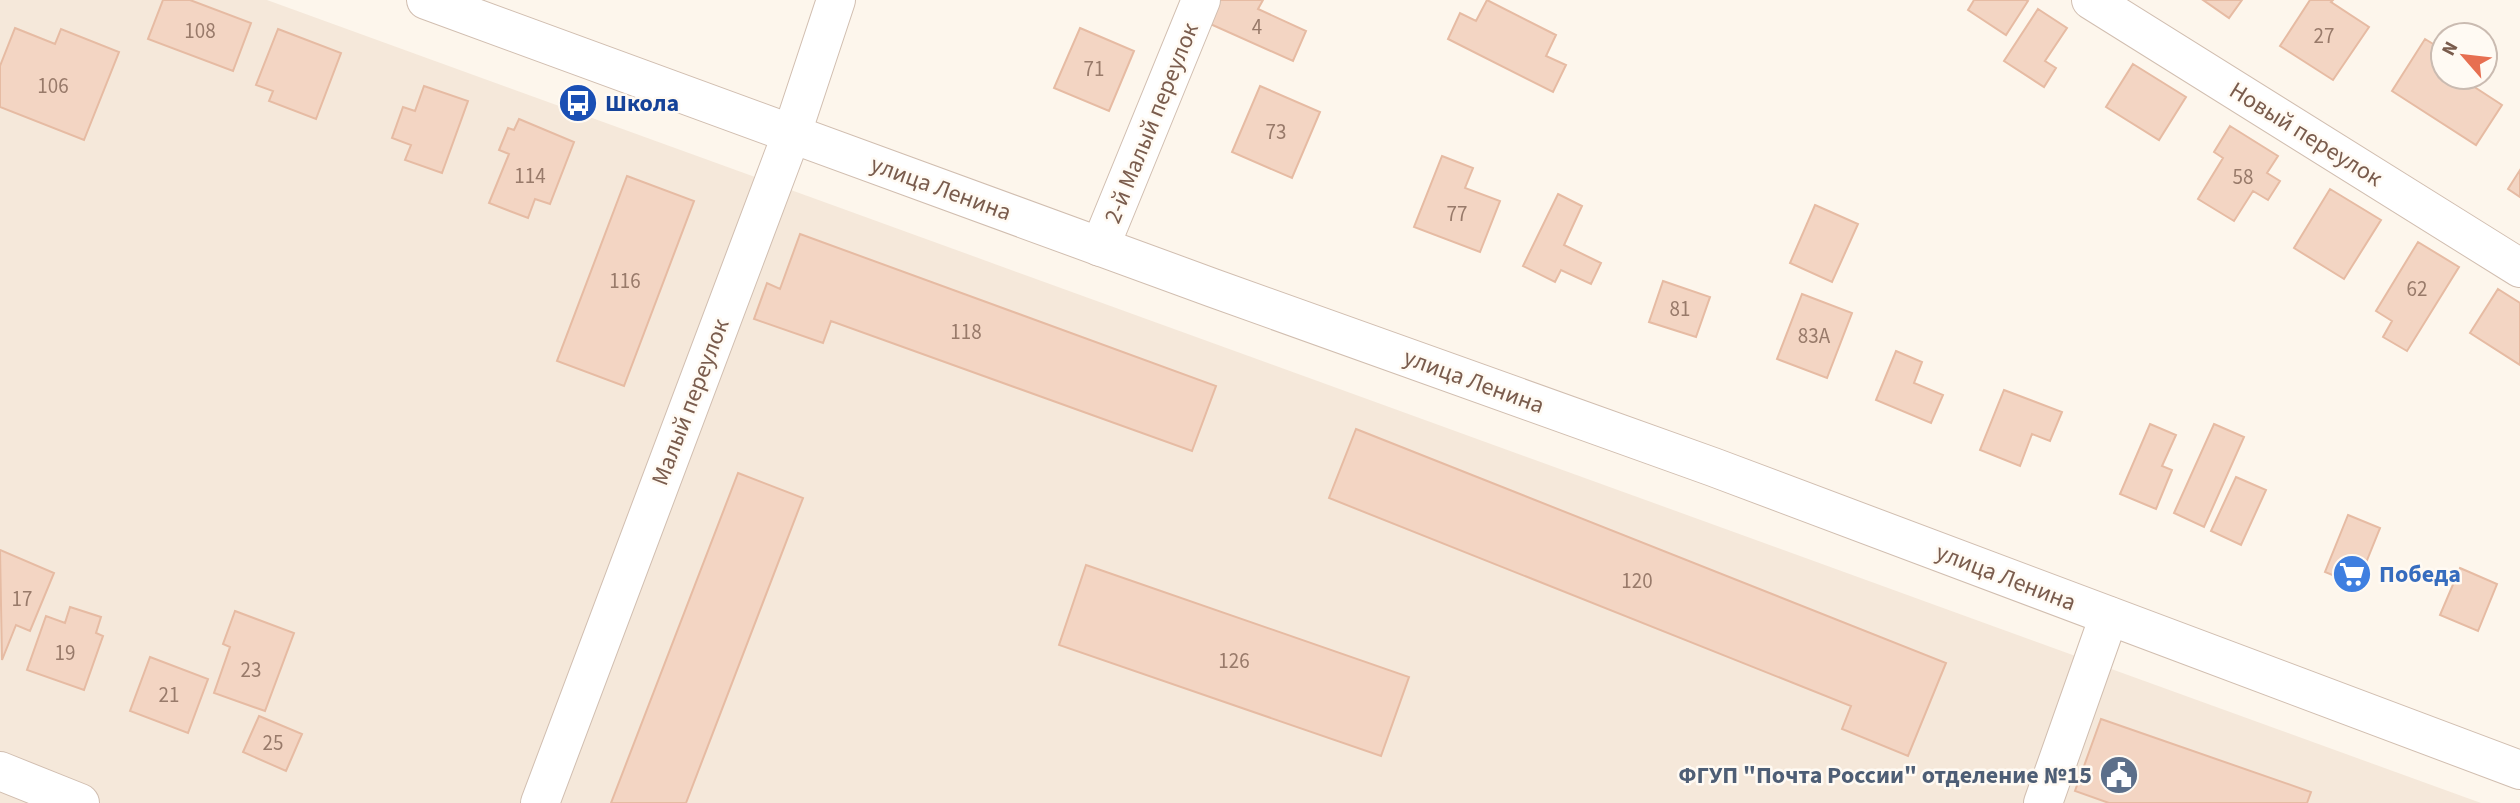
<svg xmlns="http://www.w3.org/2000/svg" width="2520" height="803" font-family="'Source Sans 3',sans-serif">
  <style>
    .residential { fill: #f5e8da }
    .building { fill: #f3d5c3; stroke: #e6bba3; stroke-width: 2 }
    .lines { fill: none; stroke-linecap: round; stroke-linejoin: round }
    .minor-casing { stroke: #d1beb0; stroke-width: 40 }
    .tertiary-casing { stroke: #d1beb0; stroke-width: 40 }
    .minor { stroke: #fff; stroke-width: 38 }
    .tertiary { stroke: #fff; stroke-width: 38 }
    .labels { text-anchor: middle; stroke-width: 5; stroke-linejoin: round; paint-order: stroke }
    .number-label { font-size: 21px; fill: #987a6a }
    .transit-label { font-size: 24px; font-weight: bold; fill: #164399; stroke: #fffaf3; text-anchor: start }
    .street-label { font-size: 24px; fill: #7a5c4d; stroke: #fffaf3 }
    .shop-label { font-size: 24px; font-weight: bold; fill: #366cbe; stroke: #fffaf3; text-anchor: start }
    .service-label { font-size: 24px; font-weight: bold; fill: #4e5e75; stroke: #fffaf3; text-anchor: end }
  </style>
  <rect width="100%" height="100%" fill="#fdf6ec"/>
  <path class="residential" d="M 0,0 L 267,0 L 2481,803 L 0,803 Z"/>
  <path class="building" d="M 163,0 L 190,0 L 251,23 L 233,71 L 148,39 Z
    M 1219,0 L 1263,0 L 1258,9 L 1306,31 L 1293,61 L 1208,23 Z
    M 1487,0 L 1556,35 L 1546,56 L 1566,65 L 1553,92 L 1448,39 L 1460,13 L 1476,21 Z
    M 1974,0 L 2026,0 L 2028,1 L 2006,35 L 1968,10 Z
    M 2203,0 L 2242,0 L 2229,18 Z
    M 2310,0 L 2333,0 L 2331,2 L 2369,27 L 2333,80 L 2280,46 Z
    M 2038,9 L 2067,28 L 2045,61 L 2056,68 L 2044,87 L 2004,61 Z
    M 15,28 L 55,44 L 61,29 L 119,52 L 84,140 L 0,107 L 0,66 Z
    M 1080,28 L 1134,51 L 1109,111 L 1054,88 Z
    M 278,29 L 341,53 L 316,119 L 269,101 L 273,91 L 256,85 Z
    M 2425,39 L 2443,50 L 2443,77 L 2459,77 L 2502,105 L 2476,145 L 2392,91 Z
    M 2133,64 L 2186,97 L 2159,140 L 2106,107 Z
    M 424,86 L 468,101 L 442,173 L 405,160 L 411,145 L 392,138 L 403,107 L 415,111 Z
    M 1260,86 L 1320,112 L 1292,178 L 1232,152 Z
    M 519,119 L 574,142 L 550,204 L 535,199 L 528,218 L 489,203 L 509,154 L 499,150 L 508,128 L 514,130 Z
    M 2230,126 L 2278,156 L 2267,173 L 2280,181 L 2268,200 L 2253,191 L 2234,221 L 2198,199 L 2223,158 L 2214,152 Z
    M 1442,156 L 1473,168 L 1465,188 L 1500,201 L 1480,252 L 1414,227 Z
    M 2520,170 L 2520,197 L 2508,189 Z
    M 627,176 L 694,201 L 624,386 L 557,361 Z
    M 2330,189 L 2381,220 L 2344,279 L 2294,248 Z
    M 1558,194 L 1582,206 L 1564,245 L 1601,263 L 1591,284 L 1561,270 L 1555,282 L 1523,266 Z
    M 1815,205 L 1858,224 L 1832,282 L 1790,263 Z
    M 800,234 L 1216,386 L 1192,451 L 831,321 L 823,343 L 754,319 L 767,283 L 780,289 Z
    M 2418,242 L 2459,267 L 2407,351 L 2383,337 L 2392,321 L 2376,311 Z
    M 1663,281 L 1710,297 L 1696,337 L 1649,322 Z
    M 2498,289 L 2520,303 L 2520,365 L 2470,333 Z
    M 1802,294 L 1852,313 L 1827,378 L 1777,359 Z
    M 1896,351 L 1922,362 L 1914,383 L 1943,395 L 1931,423 L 1876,400 Z
    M 2004,390 L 2062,412 L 2050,441 L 2032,434 L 2020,466 L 1980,450 Z
    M 2150,424 L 2176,435 L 2162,466 L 2172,470 L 2156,509 L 2120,494 Z
    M 2214,424 L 2244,437 L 2204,527 L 2174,513 Z
    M 1356,429 L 1946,663 L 1908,756 L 1842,729 L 1851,706 L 1329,498 Z
    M 738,473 L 803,498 L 686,803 L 611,803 Z
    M 2236,477 L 2266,490 L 2241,545 L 2211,531 Z
    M 2348,515 L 2380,528 L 2357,585 L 2325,572 Z
    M 0,550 L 54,573 L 30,631 L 16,625 L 2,660 Z
    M 1086,565 L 1409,677 L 1381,756 L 1059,645 Z
    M 2460,568 L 2497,584 L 2478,631 L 2440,615 Z
    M 70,607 L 101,617 L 96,633 L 103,636 L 84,690 L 27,670 L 46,616 L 65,623 Z
    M 235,611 L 294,633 L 265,711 L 214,693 L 230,647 L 223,644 Z
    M 150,657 L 208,679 L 188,733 L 130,711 Z
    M 259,716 L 302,734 L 286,771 L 243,752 Z
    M 2101,719 L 2311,792 L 2307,803 L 2109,803 L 2075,791 Z"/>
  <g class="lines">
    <g class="minor-casing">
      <path id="minor" d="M 2091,0 L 2520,268
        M 1100,247 L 1201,0
        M 0,771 L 80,803
        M 540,803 L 792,133 L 836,0
        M 2043,803 L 2109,616"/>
    </g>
    <g class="tertiary-casing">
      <path id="tertiary" d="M 426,0 L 1213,288 L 1713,467 L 2520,770"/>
    </g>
    <use href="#minor" class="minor"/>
    <use href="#tertiary" class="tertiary"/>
  </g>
  <defs>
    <g id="bus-disc" transform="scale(2.0125)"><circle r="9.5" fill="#1a4fb4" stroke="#fffaf3"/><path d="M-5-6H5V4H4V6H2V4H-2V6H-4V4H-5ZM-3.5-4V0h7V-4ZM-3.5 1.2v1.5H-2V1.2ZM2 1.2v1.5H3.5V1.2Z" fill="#fff"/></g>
    <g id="supermarket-disc" transform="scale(2.0125)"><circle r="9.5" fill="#3f7fe0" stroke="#fffaf3"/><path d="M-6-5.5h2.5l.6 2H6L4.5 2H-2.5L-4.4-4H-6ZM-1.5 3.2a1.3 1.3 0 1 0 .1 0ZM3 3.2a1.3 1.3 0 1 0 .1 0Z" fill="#fff"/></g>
    <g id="civic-disc" transform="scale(2.0125)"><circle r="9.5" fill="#5c6f8a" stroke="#fffaf3"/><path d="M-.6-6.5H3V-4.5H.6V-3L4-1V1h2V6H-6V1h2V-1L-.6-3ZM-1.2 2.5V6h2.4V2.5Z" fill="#fff"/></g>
  </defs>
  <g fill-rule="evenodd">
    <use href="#bus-disc" x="578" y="103"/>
    <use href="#supermarket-disc" x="2352" y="574"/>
    <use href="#civic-disc" x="2119" y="775"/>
  </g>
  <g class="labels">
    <g class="number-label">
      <text x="1257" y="34">4</text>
      <text x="200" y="38">108</text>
      <text x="2324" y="43">27</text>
      <text x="1094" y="76">71</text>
      <text x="53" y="93">106</text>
      <text x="1276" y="139">73</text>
      <text x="530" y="183">114</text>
      <text x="2243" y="184">58</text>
      <text x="1457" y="221">77</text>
      <text x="625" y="288">116</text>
      <text x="2417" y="296">62</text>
      <text x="1680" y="316">81</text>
      <text x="966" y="339">118</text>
      <text x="1814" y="343">83А</text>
      <text x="1637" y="588">120</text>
      <text x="22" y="606">17</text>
      <text x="65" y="660">19</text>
      <text x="1234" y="668">126</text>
      <text x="251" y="677">23</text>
      <text x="169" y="702">21</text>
      <text x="273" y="750">25</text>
    </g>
    <g class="transit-label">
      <text x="605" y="111">Школа</text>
    </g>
    <g class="street-label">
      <text transform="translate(1151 123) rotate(-68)" y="8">2-й Малый переулок</text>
      <text transform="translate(2306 134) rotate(32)" y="8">Новый переулок</text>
      <text transform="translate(941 188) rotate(20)" y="8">улица Ленина</text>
      <text transform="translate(1474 381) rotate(20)" y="8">улица Ленина</text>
      <text transform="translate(690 402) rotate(-69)" y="8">Малый переулок</text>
      <text transform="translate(2006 577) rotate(21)" y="8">улица Ленина</text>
    </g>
    <g class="shop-label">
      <text x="2379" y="582">Победа</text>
    </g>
    <g class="service-label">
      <text x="2092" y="783">ФГУП "Почта России" отделение №15</text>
    </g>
  </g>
  <g transform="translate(2464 56) rotate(298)"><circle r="33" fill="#fffaf3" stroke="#cabbb1" stroke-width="2"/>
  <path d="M0-5L12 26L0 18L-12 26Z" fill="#e76f51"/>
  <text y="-10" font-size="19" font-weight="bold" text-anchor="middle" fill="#7a5c4d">N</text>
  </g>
</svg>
